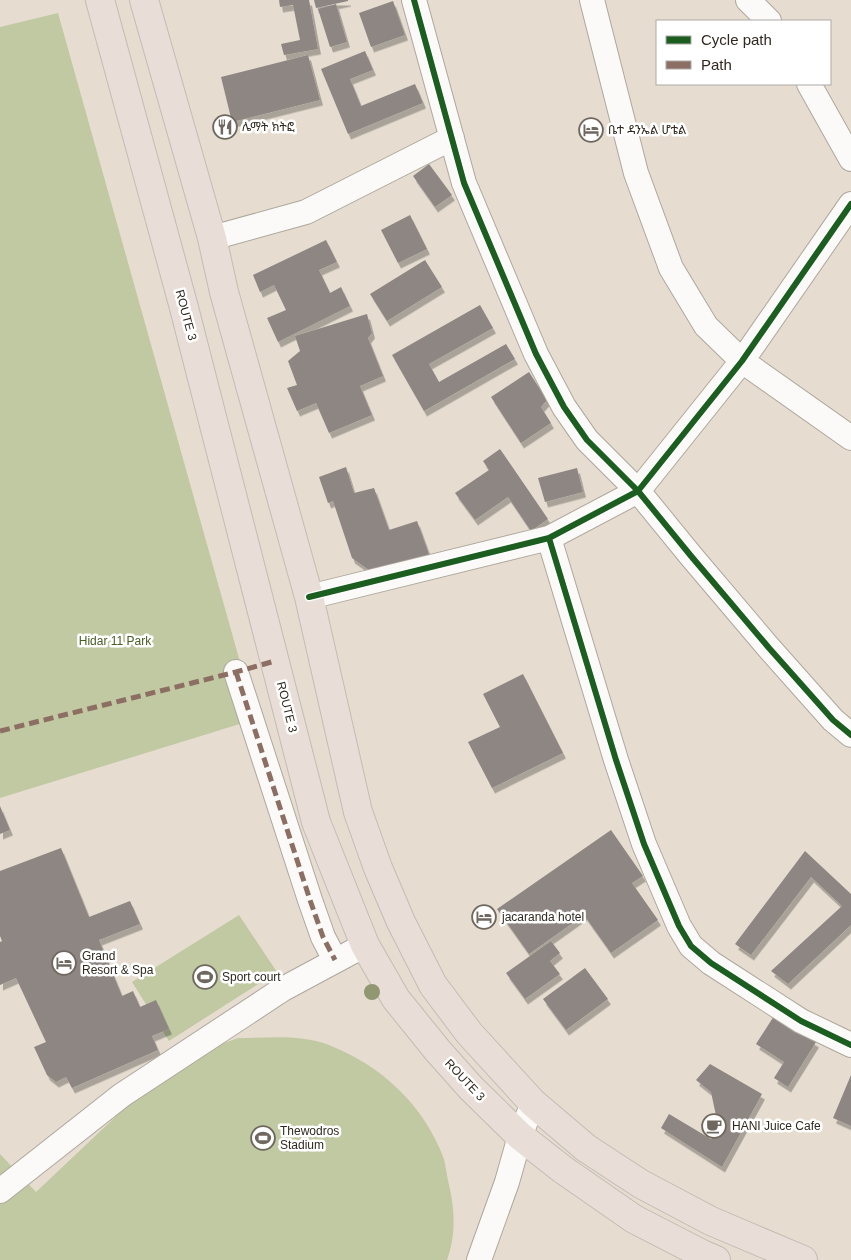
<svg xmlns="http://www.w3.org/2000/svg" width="851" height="1260" font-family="Arial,'Noto Sans Ethiopic',sans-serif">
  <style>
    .green { fill: #c0c9a2 }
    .building { fill: #8d8682; filter: url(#shadow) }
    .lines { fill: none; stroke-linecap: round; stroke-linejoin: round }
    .minor-casing { stroke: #aea79d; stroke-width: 26 }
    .major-casing { stroke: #c1bcb5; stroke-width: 30 }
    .minor { stroke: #fbfaf8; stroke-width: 24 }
    .major { stroke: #e9ded7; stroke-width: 28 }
    .quiet { stroke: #8d6e63; stroke-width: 5; stroke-dasharray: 10 5; stroke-linecap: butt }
    .cycleway-casing { stroke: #fff; stroke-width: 9 }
    .cycleway { stroke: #1b5e20; stroke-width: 6 }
    .tree { fill: #909771 }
    .labels { text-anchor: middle; stroke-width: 5; stroke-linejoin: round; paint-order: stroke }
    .poi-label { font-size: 12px; fill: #302920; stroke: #fff; text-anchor: start }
    .street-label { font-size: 12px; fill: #302920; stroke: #fff }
    .park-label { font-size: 12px; fill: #495e23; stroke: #fff }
  </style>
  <defs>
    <filter id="shadow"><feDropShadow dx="3" dy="5.5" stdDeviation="0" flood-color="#0004"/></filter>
  </defs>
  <rect width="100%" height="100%" fill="#e6ddd0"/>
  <path class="green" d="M 58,13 L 256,719 L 0,798 L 0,27 Z
    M 239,915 L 277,972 L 169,1041 L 132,982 Z
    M 238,1038 C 268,1038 300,1034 329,1045 C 382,1066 424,1105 444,1159 C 446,1168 447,1177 449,1185 C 455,1211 456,1235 447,1260 L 0,1260 L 0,1154 L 36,1192 L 164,1071 L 194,1054 Z"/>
  <path class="building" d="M 279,0 L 309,0 L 318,49 L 284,55 L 281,44 L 300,40 L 293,5 L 280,7 Z
    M 314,0 L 348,0 L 348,1 L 316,8 Z
    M 393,1 L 405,35 L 371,47 L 359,13 Z
    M 336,4 L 347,42 L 330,47 L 318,9 Z
    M 365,51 L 373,70 L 350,79 L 361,106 L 415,84 L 423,103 L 348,134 L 321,69 Z
    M 308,55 L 320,100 L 232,122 L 221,77 Z
    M 429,164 L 452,195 L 435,207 L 413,176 Z
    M 410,215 L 427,249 L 398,263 L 381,230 Z
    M 326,240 L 337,262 L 319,270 L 330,293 L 341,287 L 350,306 L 278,342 L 267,318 L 286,310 L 274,285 L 260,292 L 253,275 Z
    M 425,260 L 442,287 L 387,321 L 370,294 Z
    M 480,305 L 493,328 L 429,364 L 439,382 L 506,344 L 515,359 L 424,411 L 392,355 Z
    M 367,314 L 372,333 L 368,338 L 383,376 L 360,386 L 372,415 L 329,433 L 316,403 L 297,411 L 287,388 L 297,385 L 288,361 L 300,351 L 295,336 Z
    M 529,372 L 547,400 L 541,407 L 551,423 L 521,443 L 491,397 Z
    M 500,449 L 548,519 L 531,531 L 508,497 L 475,520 L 455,493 L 489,470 L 483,461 Z
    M 346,467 L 354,493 L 374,488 L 389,530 L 417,521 L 430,557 L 376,575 L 352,558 L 333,501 L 328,503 L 319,477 Z
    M 577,468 L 583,492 L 545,502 L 538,478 Z
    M 523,674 L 563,753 L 492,788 L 468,742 L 500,727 L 483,694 Z
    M 0,806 L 10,830 L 0,834 Z
    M 611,830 L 643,876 L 632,883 L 658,920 L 611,953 L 584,915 L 529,954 L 497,909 Z
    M 61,848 L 89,917 L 130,901 L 140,924 L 99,940 L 122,996 L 133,991 L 140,1007 L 156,1000 L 169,1029 L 152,1036 L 158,1050 L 72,1088 L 66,1077 L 56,1082 L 47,1075 L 34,1047 L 46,1042 L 16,978 L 0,985 L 0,942 L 2,941 L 0,936 L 0,871 Z
    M 805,851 L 851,894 L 851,925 L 788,984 L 771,971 L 842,906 L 811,877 L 751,955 L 735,944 Z
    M 551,941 L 560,953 L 550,961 L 560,974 L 525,999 L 506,973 Z
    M 585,968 L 608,999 L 566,1030 L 543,999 Z
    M 774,1016 L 816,1042 L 788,1087 L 774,1078 L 784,1062 L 756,1044 Z
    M 710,1064 L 762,1094 L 722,1167 L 661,1128 L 669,1114 L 711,1139 L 718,1125 L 711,1092 L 696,1080 Z
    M 851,1075 L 851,1126 L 833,1118 Z"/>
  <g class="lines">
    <g class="minor-casing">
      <path id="minor" d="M 414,0 L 464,183 L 536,354 L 564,407 L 587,440 L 638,491 L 691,556 L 769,648 L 833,720 L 851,735
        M 592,0 L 636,173 L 671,268 L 706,326 L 742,361 L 851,438
        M 748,0 L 769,21
        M 809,84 L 851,159
        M 212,238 L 306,212 L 452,138
        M 549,538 L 616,760 L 644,844 L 679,926 L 691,946 L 711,963 L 801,1021 L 851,1045
        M 309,597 L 549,538 L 638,491 L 742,361 L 851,204
        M 236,672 L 310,900 L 323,937 L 335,960
        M 0,1191 L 122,1095 L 283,989 L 365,945
        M 479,1260 L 507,1182 L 520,1136 L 533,1103"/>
    </g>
    <g class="major-casing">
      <path id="major" d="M 100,0 L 183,304 L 316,822 L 365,945 L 396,999 L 438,1051 L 471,1088 L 520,1136 L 562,1169 L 634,1219 L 702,1254 L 716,1260
        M 144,0 L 212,238 L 224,292 L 309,597 L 358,812 L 378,868 L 401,922 L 433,985 L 469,1033 L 533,1103 L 586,1148 L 641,1184 L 711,1221 L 803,1260"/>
    </g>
    <use href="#minor" class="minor"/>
    <use href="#major" class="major"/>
    <path class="quiet" d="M 236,672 L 310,900 L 323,937 L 335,960
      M 0,731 L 236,672 L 275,661"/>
    <g class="cycleway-casing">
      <path id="cycleway" d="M 414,0 L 464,183 L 536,354 L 564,407 L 587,440 L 638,491 L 691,556 L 769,648 L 833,720 L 851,735
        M 549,538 L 616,760 L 644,844 L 679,926 L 691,946 L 711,963 L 801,1021 L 851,1045
        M 309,597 L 549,538 L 638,491 L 742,361 L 851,204"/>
    </g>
    <use href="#cycleway" class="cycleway"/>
  </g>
  <circle class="tree" cx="372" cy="992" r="8"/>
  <defs>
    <g id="restaurant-ring" transform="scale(1.25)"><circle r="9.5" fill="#fff" stroke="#70685e" stroke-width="1.5"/><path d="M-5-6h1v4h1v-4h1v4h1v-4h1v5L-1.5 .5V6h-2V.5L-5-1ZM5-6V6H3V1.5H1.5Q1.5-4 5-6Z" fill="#70685e"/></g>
    <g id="hotel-ring" transform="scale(1.25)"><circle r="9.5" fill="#fff" stroke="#70685e" stroke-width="1.5"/><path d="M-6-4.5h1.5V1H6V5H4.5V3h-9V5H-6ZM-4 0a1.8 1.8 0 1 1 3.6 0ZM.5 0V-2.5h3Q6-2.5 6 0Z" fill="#70685e"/></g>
    <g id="stadium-ring" transform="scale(1.25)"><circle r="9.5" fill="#fff" stroke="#70685e" stroke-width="1.5"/><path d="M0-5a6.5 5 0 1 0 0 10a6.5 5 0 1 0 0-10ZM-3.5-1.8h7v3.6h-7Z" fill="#70685e"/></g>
    <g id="cafe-ring" transform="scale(1.25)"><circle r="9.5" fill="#fff" stroke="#70685e" stroke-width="1.5"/><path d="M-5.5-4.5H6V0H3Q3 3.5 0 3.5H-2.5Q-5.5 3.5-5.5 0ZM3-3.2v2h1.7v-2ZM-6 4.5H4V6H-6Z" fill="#70685e"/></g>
  </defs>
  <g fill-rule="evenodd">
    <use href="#restaurant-ring" x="225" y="127"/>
    <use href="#hotel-ring" x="591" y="130"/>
    <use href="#hotel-ring" x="484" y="917"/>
    <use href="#hotel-ring" x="64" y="963"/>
    <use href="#stadium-ring" x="205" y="977"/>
    <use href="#cafe-ring" x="714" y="1126"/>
    <use href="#stadium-ring" x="263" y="1138"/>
  </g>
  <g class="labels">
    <g class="poi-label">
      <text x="242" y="131">ሌማት ክትፎ</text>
      <text x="608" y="134">ቤተ ዳንኤል ሆቴል</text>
      <text x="502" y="921">jacaranda hotel</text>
      <text x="82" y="960">Grand<tspan x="82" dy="14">Resort &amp; Spa</tspan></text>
      <text x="222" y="981">Sport court</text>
      <text x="732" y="1130">HANI Juice Cafe</text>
      <text x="280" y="1135">Thewodros<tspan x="280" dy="14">Stadium</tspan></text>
    </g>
    <g class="street-label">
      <text transform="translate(186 315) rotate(75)" y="4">ROUTE 3</text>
      <text transform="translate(287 707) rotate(76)" y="4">ROUTE 3</text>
      <text transform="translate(465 1080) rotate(47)" y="4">ROUTE 3</text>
    </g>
    <g class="park-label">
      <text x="115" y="645">Hidar 11 Park</text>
    </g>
  </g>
  <rect x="656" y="20" width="175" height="65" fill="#ffffff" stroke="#aca9a6"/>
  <rect x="666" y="36" width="25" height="8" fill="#1b5e20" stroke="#aca9a6"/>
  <text x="701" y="45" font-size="15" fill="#302920">Cycle path</text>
  <rect x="666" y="61" width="25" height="8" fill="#8d6e63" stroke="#aca9a6"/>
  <text x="701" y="70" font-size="15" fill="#302920">Path</text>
</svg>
